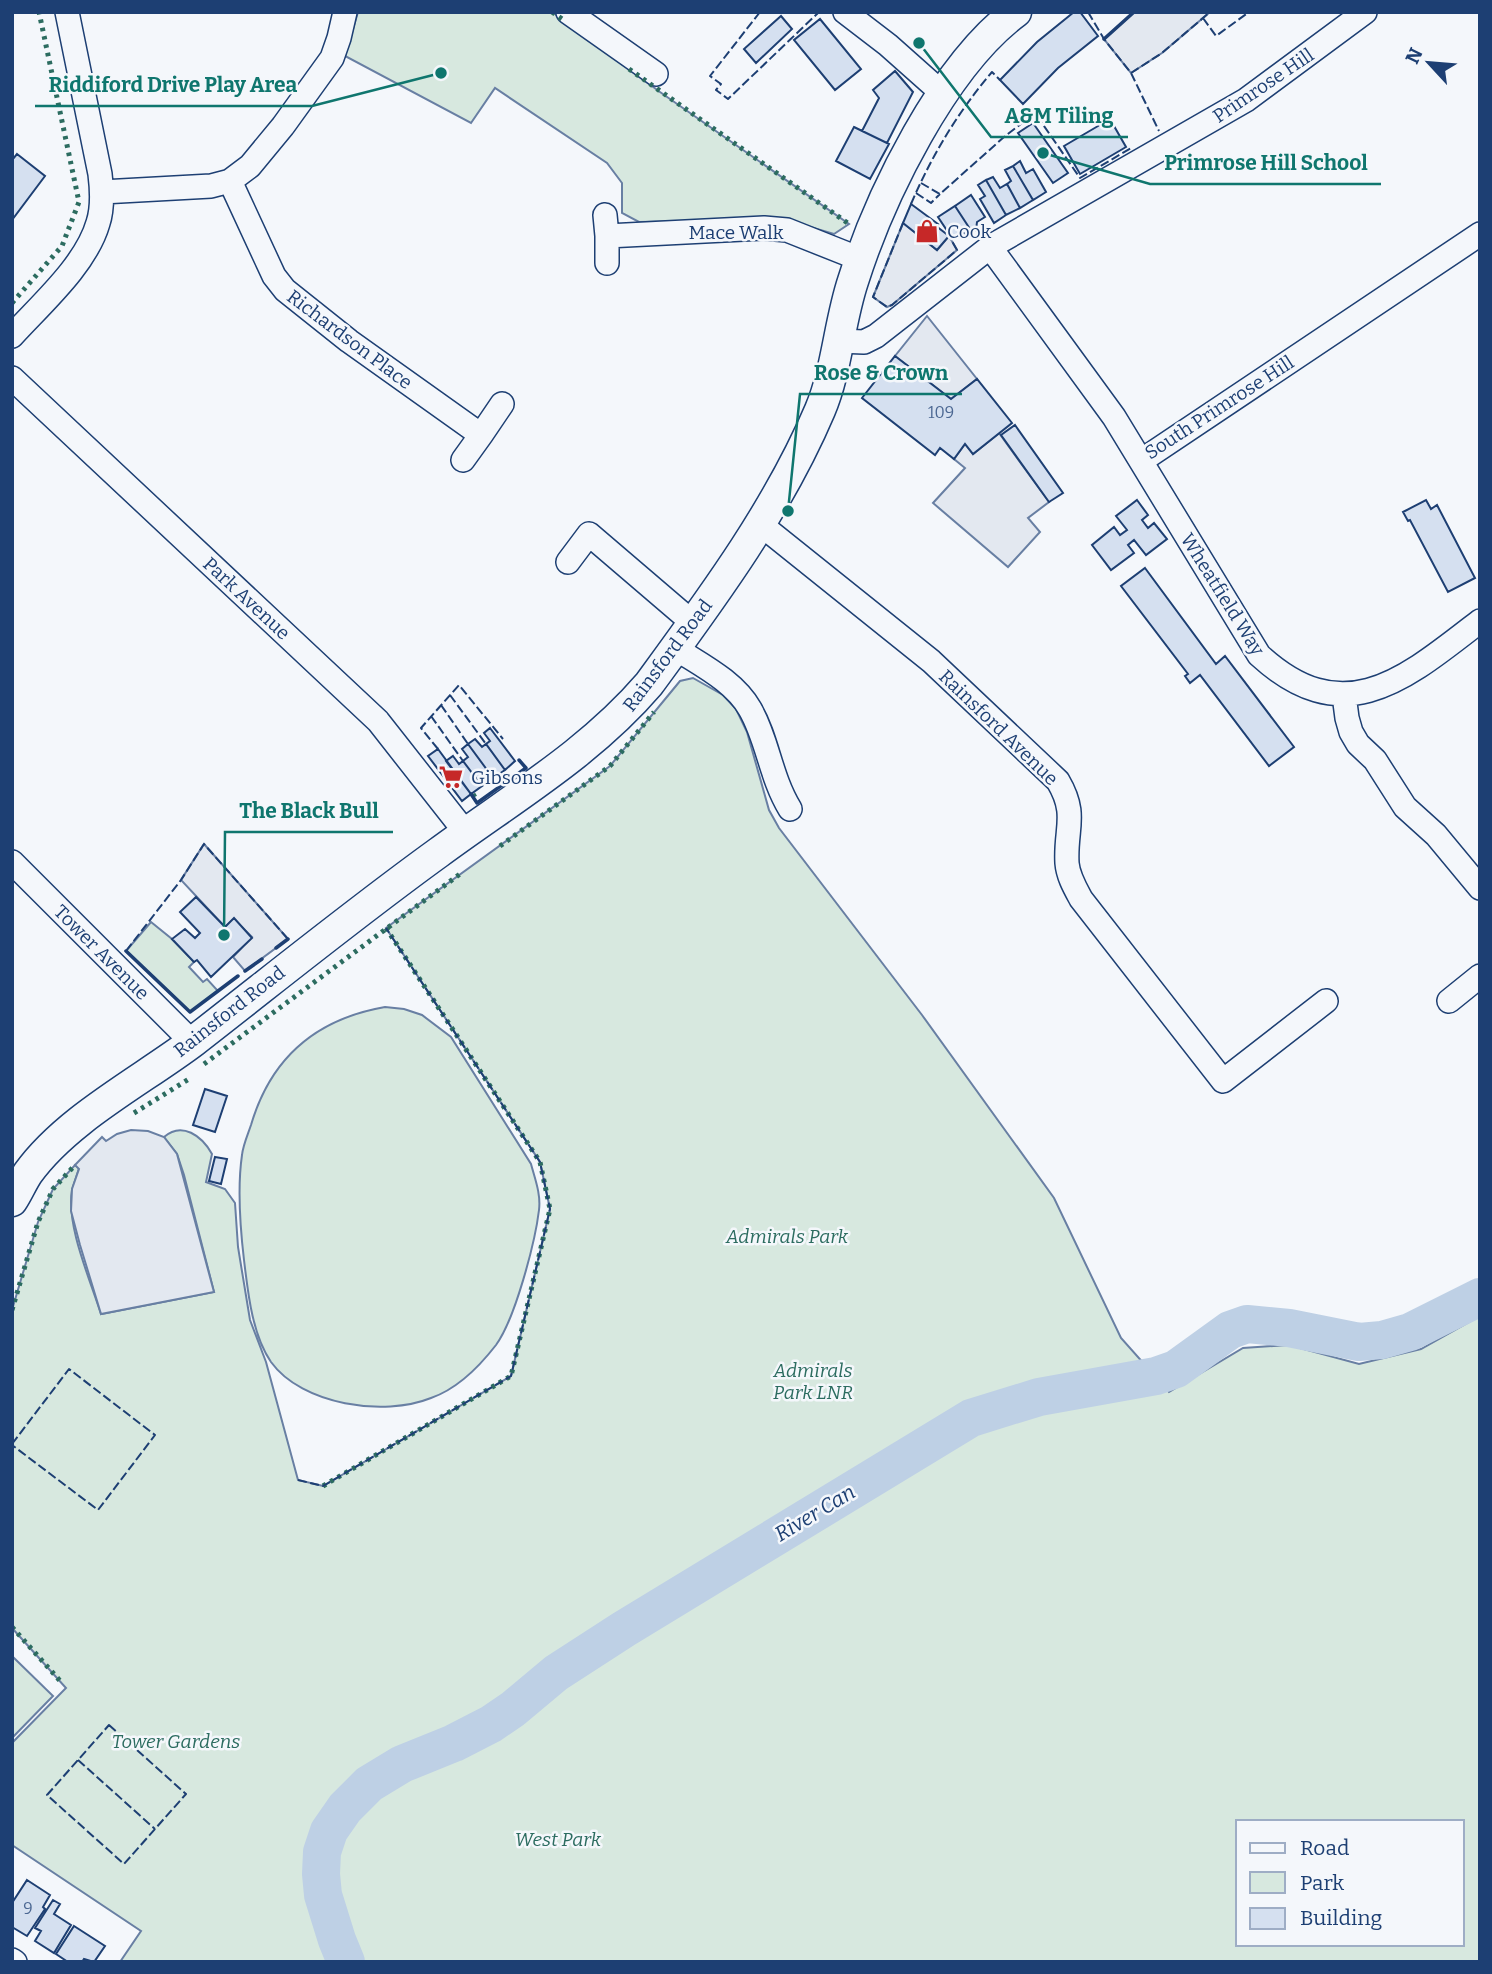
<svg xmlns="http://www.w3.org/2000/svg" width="1492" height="1974" font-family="Bitter,serif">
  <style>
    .green { fill: #d7e8df; stroke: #687fa3; stroke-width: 2; fill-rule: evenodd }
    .parking { fill: #e3e8f0; stroke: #687fa3; stroke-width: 2 }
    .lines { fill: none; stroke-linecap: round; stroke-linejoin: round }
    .river { stroke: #bed0e5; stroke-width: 38 }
    .building { fill: #d5e0f0; stroke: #1d3f73; stroke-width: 2 }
    .minor-casing { stroke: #1d3f73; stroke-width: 26 }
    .major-casing { stroke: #1d3f73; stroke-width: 33 }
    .minor { stroke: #f4f7fb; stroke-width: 23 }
    .major { stroke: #f4f7fb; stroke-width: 30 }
    .hedge { stroke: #2c6c60; stroke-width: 5; stroke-dasharray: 3.5 5; stroke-linecap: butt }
    .fence { stroke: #1d3f73; stroke-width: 2; stroke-dasharray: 9 3.5; stroke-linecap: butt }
    .wall { stroke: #1d3f73; stroke-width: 3.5 }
    .labels { text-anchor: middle; stroke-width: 5; stroke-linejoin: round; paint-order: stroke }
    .number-label { font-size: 16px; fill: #4b6792 }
    .street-label { font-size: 19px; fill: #1d3f73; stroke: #f4f7fb }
    .poi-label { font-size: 19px; fill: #1d3f73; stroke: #f4f7fb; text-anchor: start }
    .park-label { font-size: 19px; font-style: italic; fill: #2c6c60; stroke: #f4f7fb }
    .water-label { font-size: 21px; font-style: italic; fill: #1d3f73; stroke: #f4f7fb }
    .leader { fill: none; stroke: #0f766e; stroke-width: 2.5 }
    .callout-dot { fill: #0f766e; stroke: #f4f7fb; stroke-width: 2.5 }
    .callout-label { font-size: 21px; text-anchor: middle; font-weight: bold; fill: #0f766e; stroke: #f4f7fb; stroke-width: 5; stroke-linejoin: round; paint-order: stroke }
  </style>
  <rect width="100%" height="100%" fill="#f4f7fb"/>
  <path class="green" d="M 358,12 L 552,12 L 660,92 L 849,224 L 834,234 L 783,219 L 639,222 L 622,213 L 622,183 L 607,163 L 495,88 L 471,123 L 345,56 Z
    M 693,678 L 723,695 L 736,709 L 747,732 L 769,810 L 779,828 L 922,1015 L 1054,1198 L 1121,1338 L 1169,1392 L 1243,1348 L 1289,1345 L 1359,1364 L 1421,1349 L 1480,1316 L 1480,1962 L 120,1962 L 141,1931 L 12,1845 L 12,1743 L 66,1688 L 12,1628 L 12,1310 L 38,1222 L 53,1189 L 75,1165 L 79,1168 C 77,1175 74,1183 72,1190 C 66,1226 90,1279 101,1314 L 214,1292 L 184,1175 L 177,1154 L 164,1137 C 182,1121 202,1136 212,1154 L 206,1182 L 225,1189 L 235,1203 L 238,1247 L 250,1320 L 266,1362 L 298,1480 L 323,1486 L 511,1376 L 550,1209 L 540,1162 L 386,928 L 610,766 L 680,681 ZM 1238,1822 L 1462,1822 L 1462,1944 L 1238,1944 Z
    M 151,922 L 172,939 L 194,962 L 189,967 L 203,982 L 207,979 L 218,991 L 190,1012 L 126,951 Z
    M 385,1007 L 404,1009 L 422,1015 L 451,1037 L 531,1164 C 535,1179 541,1194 539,1210 C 535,1243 515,1319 496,1345 C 479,1367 457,1389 431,1398 C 384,1417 302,1405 271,1362 C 252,1334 248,1293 244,1260 C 240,1226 237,1189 242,1155 C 243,1145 248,1134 251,1125 C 271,1057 316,1019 385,1007 Z
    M 12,1656 L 53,1696 L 12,1738 Z"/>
  <path class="parking" d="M 1134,12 L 1210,12 L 1162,53 L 1131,73 L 1104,39 Z
    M 903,223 L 937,250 L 949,236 L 957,250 L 892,305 L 887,307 L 873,297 Z
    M 927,316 L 977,379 L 951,399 L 895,356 Z
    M 999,433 L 1049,502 L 1028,518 L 1040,532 L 1008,567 L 933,503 L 965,468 L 954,459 L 965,444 L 973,454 Z
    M 204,844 L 288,939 L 245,971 L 233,957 L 252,937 L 234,919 L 225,927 L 181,880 Z
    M 131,1130 L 148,1131 L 164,1137 L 177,1154 L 214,1292 L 101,1314 L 80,1245 L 71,1211 L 72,1189 L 79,1169 L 75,1165 L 102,1137 L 106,1141 L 117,1134 Z"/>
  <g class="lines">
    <path class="river" d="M 346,1962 L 337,1940 L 323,1895 L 321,1874 L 322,1852 L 329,1831 L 345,1808 L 369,1784 L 402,1764 L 454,1743 L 491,1724 L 513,1709 L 556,1673 L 624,1629 L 971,1418 L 1039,1397 L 1156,1376 L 1176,1369 L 1230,1330 L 1247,1324 L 1289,1328 L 1359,1342 L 1382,1340 L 1410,1332 L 1480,1297"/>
  </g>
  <path class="building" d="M 1074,12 L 1080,12 L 1098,36 L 1058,68 L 1023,104 L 1000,80 L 1037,42 Z
    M 781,16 L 792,29 L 756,63 L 744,49 Z
    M 820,19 L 861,69 L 835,90 L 794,40 Z
    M 895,71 L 913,92 L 887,143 L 862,131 L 879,98 L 873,90 Z
    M 1110,119 L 1126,147 L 1080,174 L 1064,146 Z
    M 1033,123 L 1068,173 L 1053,183 L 1018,133 Z
    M 854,127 L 889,144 L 870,179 L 836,161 Z
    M 17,154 L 45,176 L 12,220 L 12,160 Z
    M 1020,161 L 1026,173 L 1033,169 L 1046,192 L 1033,200 L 1013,166 Z
    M 1013,166 L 1033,200 L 1020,208 L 1007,184 L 1011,181 L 1005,170 Z
    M 993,177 L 1000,188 L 1007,184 L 1020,208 L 1006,215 L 986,180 Z
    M 986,180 L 1006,215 L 994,223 L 980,199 L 985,196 L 978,185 Z
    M 971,195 L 985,217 L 977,222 L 976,230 L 972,232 L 955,206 Z
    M 911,204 L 938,224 L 936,226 L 949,236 L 937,250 L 903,223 Z
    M 955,206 L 972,232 L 968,235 L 961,232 L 952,238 L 938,217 Z
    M 895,356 L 951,399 L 977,379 L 1012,423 L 973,454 L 965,444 L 954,459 L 940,448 L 935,455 L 862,398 Z
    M 1015,425 L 1063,493 L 1049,502 L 1001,435 Z
    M 1137,500 L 1148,515 L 1142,520 L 1148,528 L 1154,523 L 1167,539 L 1146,555 L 1134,540 L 1128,545 L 1134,553 L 1111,570 L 1092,545 L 1114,527 L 1120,535 L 1127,530 L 1116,516 Z
    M 1426,500 L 1431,509 L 1437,505 L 1475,578 L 1448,592 L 1410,520 L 1408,521 L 1403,512 Z
    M 1145,568 L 1216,664 L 1225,656 L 1294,747 L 1269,766 L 1200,675 L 1190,683 L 1185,676 L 1188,674 L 1121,586 Z
    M 490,728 L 515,761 L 505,770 L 486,744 L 490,741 L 484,733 Z
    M 475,739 L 482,747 L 486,744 L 505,770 L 493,778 L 468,744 Z
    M 468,744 L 493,778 L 482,786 L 463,761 L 468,757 L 462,749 Z
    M 438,749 L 471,794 L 462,801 L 428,756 Z
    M 453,756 L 459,764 L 463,761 L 482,786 L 471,794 L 446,761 Z
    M 196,897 L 225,927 L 234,918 L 252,938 L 211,977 L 197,960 L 194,962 L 172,939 L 185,929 L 195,938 L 200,933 L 180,912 Z
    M 205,1089 L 227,1096 L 215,1132 L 193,1125 Z
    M 215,1157 L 227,1159 L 221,1184 L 209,1181 Z
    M 27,1880 L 50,1895 L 43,1907 L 45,1909 L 27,1936 L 12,1927 L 12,1903 Z
    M 53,1900 L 60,1904 L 54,1914 L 71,1925 L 54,1953 L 35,1941 L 41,1931 L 35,1928 Z
    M 74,1926 L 105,1946 L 94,1962 L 84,1959 L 82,1962 L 68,1962 L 56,1954 Z"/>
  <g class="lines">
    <g class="minor-casing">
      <path id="minor" d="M 568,12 L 656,74
        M 845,12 L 888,45 L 942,93
        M 230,181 L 274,276 L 285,290 L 349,341 L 481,435 L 463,460
        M 102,192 L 211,186 L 230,181 L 250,166 L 283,126 L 332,58 L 339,38 L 345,12
        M 605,215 L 607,236 L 764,228 L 787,230 L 860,259
        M 607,236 L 607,263
        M 990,247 L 1114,417 L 1259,655 C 1344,733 1405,679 1480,621
        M 12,336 C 41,304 86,265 98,223 C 103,208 102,190 100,174 L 67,12
        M 838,341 L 864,342 L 876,336 L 990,247 L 1246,100 L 1365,12
        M 12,378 L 378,721 L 466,833
        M 481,435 L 502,404
        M 1141,461 L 1480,234
        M 760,524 L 931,661 L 1058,781 C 1078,815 1065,828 1067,863 C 1068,876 1075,888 1081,899 L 1223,1081 L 1326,1001
        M 568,562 L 589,534 L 693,623
        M 675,648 C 701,665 734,681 750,709 C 768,740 770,776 790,809
        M 1344,695 L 1347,718 L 1351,732 L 1358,744 L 1375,760 L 1405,807 L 1436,835 L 1480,888
        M 12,862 L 192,1042
        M 1449,1001 L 1480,976
        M 12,1960 L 15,1962"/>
    </g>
    <g class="major-casing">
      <path id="major" d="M 12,1201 C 18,1192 22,1182 28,1173 C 67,1119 141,1081 194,1041 C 275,978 355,913 438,853 C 511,799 589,754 649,684 C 712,598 778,509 820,410 C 837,370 839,323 853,281 C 880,196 943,66 1016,12"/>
    </g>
    <use href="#minor" class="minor"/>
    <use href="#major" class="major"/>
    <path class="hedge" d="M 552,12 L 562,19
      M 629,69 L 849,224
      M 12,303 L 62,246 L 79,202 L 39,12
      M 473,794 L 478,802
      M 500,846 L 610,766 L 654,712
      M 204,1064 L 460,874
      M 134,1113 L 189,1079
      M 12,1310 L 38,1222 L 53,1189 L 75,1165
      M 323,1486 L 511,1376 L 550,1209 L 540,1162 L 386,928
      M 12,1627 L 62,1683"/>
    <path class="fence" d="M 760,12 L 710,76 L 721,84 L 716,90 L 728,99 L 819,12
      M 1088,12 L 1104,39 L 1131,73 L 1159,131
      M 1203,18 L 1216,36 L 1249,12
      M 1131,73 L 1162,53 L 1210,12
      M 921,183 L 940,194 L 1004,137 L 1035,113 L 1080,178 L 1133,147
      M 916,193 L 931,203 L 940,194
      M 911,204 C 932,155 958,112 992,72 L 1000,80
      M 903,223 L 873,297 L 887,307 L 892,305 L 957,250 L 949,236
      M 450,695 L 486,744
      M 441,705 L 468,744
      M 431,716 L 463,761
      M 438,749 L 421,728 L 459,685 L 503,739
      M 126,951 L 181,880 L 204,844 L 288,939
      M 12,1444 L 69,1369 L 155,1435 L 98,1510 L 12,1445
      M 298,1480 L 323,1486 L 511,1376 L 550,1209 L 540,1162 L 386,928
      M 109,1725 L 186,1794 L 124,1864 L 47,1795 Z
      M 78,1760 L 155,1829"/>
    <path class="wall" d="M 1104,39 L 1134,12
      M 471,794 L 477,803 L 526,768 L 519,760
      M 276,948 L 288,939
      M 126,951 L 190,1012 L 238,976
      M 245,971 L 262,959"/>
  </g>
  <defs>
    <g id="shop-bare" transform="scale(1.89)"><path d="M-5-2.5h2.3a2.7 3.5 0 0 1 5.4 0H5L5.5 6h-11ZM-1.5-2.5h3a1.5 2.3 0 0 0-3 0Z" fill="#c62828" stroke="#f4f7fb" stroke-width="2.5" paint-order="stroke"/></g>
    <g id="supermarket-bare" transform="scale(1.89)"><path d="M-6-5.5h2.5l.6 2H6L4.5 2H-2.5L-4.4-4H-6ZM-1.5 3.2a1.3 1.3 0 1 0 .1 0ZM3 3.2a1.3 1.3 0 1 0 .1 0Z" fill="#c62828" stroke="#f4f7fb" stroke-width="2.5" paint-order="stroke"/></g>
  </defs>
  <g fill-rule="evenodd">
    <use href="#shop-bare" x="927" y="231"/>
    <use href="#supermarket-bare" x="451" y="777"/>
  </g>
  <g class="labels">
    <g class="number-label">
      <text x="941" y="418">109</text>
      <text x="28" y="1914">9</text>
    </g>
    <g class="street-label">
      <text transform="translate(1263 85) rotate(-34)" y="7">Primrose Hill</text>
      <text x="736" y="239">Mace Walk</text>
      <text transform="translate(350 339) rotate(37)" y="7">Richardson Place</text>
      <text transform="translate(1219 407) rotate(-33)" y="7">South Primrose Hill</text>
      <text transform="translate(1223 594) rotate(58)" y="7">Wheatfield Way</text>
      <text transform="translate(247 598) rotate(43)" y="7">Park Avenue</text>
      <text transform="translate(667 655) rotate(-53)" y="7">Rainsford Road</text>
      <text transform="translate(999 727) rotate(44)" y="7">Rainsford Avenue</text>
      <text transform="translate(102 952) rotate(45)" y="7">Tower Avenue</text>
      <text transform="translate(229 1011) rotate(-38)" y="7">Rainsford Road</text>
    </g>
    <g class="poi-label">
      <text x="947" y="238">Cook</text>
      <text x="471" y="784">Gibsons</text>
    </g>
    <g class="park-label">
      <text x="787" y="1243">Admirals Park</text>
      <text x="813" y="1377">Admirals<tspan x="813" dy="22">Park LNR</tspan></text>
      <text x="176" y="1748">Tower Gardens</text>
      <text x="558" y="1846">West Park</text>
    </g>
    <g class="water-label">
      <text transform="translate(815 1513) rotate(-31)" y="7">River Can</text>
    </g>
  </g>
  <path class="leader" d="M441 73L312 106H35M919 43L991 137H1128M1043 153L1150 184H1381M788 511L800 394H962M224 935L225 832H393"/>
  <g class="callout-dot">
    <circle cx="441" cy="73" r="7"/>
    <circle cx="919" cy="43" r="7"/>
    <circle cx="1043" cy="153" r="7"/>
    <circle cx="788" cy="511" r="7"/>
    <circle cx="224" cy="935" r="7"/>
  </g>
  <g class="callout-label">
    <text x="173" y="92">Riddiford Drive Play Area</text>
    <text x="1059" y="123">A&amp;M Tiling</text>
    <text x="1266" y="170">Primrose Hill School</text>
    <text x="881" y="380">Rose &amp; Crown</text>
    <text x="309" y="818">The Black Bull</text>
  </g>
  <rect width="1492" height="1974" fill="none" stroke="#1d3f73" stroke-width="28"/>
  <rect x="1236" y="1820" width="228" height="126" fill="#f4f7fb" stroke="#9eadc5" stroke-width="2"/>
  <rect x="1250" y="1843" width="35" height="10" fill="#f4f7fb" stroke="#9eadc5" stroke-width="2"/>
  <text x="1300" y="1855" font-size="21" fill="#1d3f73">Road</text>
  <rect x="1250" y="1872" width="35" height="21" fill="#d7e8df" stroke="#9eadc5" stroke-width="2"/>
  <text x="1300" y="1890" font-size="21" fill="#1d3f73">Park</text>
  <rect x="1250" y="1908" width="35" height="21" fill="#d5e0f0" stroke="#9eadc5" stroke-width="2"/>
  <text x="1300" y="1925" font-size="21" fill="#1d3f73">Building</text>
  <g transform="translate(1429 63) rotate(296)" stroke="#f4f7fb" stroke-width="5" paint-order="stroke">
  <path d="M0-5L12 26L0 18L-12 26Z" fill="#1d3f73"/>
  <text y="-10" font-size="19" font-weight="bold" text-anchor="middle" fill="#1d3f73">N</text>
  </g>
</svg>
